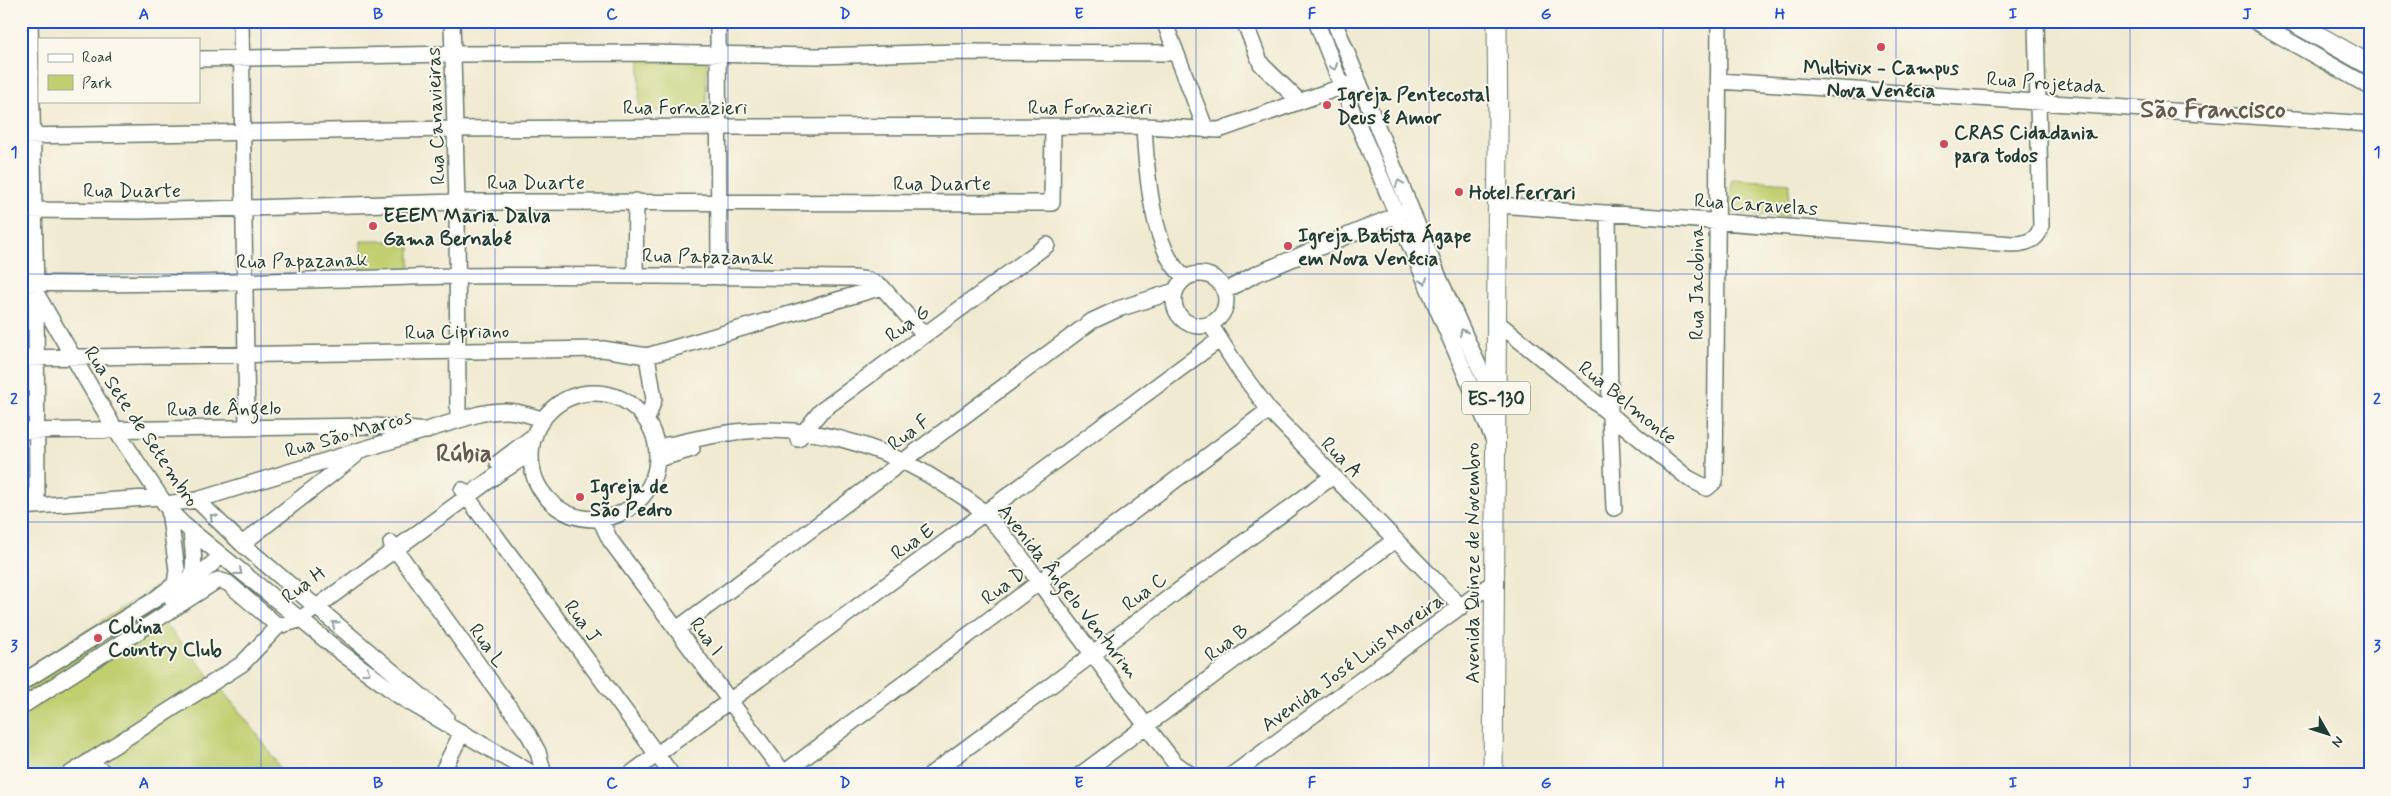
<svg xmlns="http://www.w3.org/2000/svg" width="2391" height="796" font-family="Mynerve,sans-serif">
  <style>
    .green { fill: #c1cf71; stroke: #708652 }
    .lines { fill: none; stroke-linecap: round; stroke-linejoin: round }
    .minor-casing { stroke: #687a6b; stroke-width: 18 }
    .major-casing { stroke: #687a6b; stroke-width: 21 }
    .minor { stroke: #fff; stroke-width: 15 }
    .major { stroke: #fff; stroke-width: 19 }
    .oneway { stroke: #8f9e9a }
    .grid { fill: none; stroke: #1d4ed8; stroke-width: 1; stroke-opacity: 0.55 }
    .poi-dot { fill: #d1495b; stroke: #fbf7ec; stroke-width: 2 }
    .labels { text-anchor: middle; stroke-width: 4; stroke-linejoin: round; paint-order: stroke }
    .shield { fill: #fbf7ec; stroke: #61756b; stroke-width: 1 }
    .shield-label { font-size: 19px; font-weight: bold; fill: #1f3d34 }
    .poi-label { font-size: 20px; font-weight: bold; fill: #1f3d34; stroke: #fbf7ec; text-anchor: start }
    .street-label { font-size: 20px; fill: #1f3d34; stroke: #fbf7ec }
    .district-label { font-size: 25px; font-weight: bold; fill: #645b4e; stroke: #fbf7ec }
    .neatline { fill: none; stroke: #1d4ed8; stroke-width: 2 }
    .grid-label { font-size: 16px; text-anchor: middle; font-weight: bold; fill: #1d4ed8 }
  </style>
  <rect width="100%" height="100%" fill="#fbf7ec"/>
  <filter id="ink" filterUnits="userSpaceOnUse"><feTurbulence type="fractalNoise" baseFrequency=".02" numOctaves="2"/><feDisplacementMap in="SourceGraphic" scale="10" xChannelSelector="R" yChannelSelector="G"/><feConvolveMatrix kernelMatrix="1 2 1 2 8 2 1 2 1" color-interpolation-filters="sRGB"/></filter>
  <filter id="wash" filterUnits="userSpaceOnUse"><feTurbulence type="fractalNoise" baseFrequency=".0096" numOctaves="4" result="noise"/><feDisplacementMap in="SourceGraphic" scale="20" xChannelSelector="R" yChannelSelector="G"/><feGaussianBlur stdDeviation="1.12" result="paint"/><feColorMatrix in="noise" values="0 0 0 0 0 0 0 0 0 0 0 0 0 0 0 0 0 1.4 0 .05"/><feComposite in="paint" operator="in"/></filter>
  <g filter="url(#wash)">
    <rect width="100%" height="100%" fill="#f0ead1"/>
    <path class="green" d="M 640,55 L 707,56 L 706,111 L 639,111 Z
      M 1732,179 L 1790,183 L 1787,217 L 1729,213 Z
      M 361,241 L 410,241 L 410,271 L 361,271 Z
      M 167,580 L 174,603 L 159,616 C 201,669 250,716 284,775 L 22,775 L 21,672 Z"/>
  </g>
  <g filter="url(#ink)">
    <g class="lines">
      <g class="minor-casing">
        <path id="minor" d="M 30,21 L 36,293 L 37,506
          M 241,21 L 247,428
          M 452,21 L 457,202 L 458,420
          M 718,21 L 719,277
          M 1164,21 L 1206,130
          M 1244,21 L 1261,64 L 1299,101
          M 1316,21 L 1342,87 L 1495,443
          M 1334,21 L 1440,280 L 1495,402
          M 2254,21 L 2370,87
          M 199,59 L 453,54 L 646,53 L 818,56 L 957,52 L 1176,53
          M 1719,81 L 2370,124
          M 1144,126 C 1146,165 1151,254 1186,278
          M 21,136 L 455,129 L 718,127 L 1144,126 L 1219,130 L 1358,81
          M 1498,205 L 2012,244 C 2026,244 2038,241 2041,226 L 2036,21
          M 21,210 L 138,211 L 457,202 L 1052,203 L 1053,127
          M 1608,213 L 1610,415 L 1614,508
          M1174 300a26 26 0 1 1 52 0a26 26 0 1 1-52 0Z
          M 635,275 L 636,201
          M 21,283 C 166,286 311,279 456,276 C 588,274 720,277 853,278 L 868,280 L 882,287 L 924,335
          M 1225,291 L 1256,274 L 1404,212
          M 36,293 L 115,429 L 169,510 L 184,525 L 339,651 L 402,698 L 535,775
          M 1497,322 L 1688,478 L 1707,488 L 1715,481 L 1719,21
          M 1210,324 L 1240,371 L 1269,410 L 1461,607
          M 647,356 L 654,399 L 647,420
          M 21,358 L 603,349 L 647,356 L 882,287
          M531 456a63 63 0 1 1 126 0a63 63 0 1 1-126 0Z
          M 21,431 L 375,426 L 427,431
          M 798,439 L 821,411 L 1047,245
          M 658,447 C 694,440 729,430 766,430 C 831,429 894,451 948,487 C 960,495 974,503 984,513 C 1013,542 1036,579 1061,612 C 1099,662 1136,714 1175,763 L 1191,775
          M 658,459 L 692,449
          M 498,463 L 535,435
          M 462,490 L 672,775
          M 197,500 L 242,544 L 446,717
          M 165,504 L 197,500 L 479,414 C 505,409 518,410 543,420
          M 21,507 L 160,497
          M 600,519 L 610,540 L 785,775
          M 391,543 L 529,735 L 538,752 L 544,775
          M 242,544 L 355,456
          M 189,584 L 221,556
          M 172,600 C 200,582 194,560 191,532
          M 677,629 L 1092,321 L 1118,309 L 1175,291
          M 21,683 L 154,600 L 175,584 L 177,570 L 169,510
          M 21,707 L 218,580 L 228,583 L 278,626
          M 89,761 L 107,775
          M 784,773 L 1269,410
          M 68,775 L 242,664 L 278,626 L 299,620 L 498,474 L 531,453
          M 441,775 L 462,732
          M 629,775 L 1219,340
          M 930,775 L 1333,476
          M 1080,775 L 1395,540
          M 1232,775 L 1495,581"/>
      </g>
      <g class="major-casing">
        <path id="major" d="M 2292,21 L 2370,65
          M 1493,775 L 1498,136 L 1497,21"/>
      </g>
      <use href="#minor" class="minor"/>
      <use href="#major" class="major"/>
    </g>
    <defs><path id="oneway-chevron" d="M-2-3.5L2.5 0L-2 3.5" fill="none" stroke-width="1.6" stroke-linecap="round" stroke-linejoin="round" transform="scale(1.25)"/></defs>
    <g class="oneway">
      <use href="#oneway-chevron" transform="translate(1334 67) rotate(68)"/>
      <use href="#oneway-chevron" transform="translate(1399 183) rotate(-112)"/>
      <use href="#oneway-chevron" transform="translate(1424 281) rotate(67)"/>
      <use href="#oneway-chevron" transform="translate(1463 332) rotate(-114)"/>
      <use href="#oneway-chevron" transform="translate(213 517) rotate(-135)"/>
      <use href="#oneway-chevron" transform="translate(239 572) rotate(40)"/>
      <use href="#oneway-chevron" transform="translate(335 624) rotate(-139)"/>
      <use href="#oneway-chevron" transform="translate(367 672) rotate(36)"/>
    </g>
  </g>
  <path class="grid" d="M 261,21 L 261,775M 495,21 L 495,775M 728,21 L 728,775M 962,21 L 962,775M 1196,21 L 1196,775M 1429,21 L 1429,775M 1663,21 L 1663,775M 1896,21 L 1896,775M 2130,21 L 2130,775M 21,274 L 2370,274M 21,522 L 2370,522"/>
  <g class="poi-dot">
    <circle cx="1881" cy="47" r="5"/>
    <circle cx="1327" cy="105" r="5"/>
    <circle cx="1944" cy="144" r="5"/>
    <circle cx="1459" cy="192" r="5"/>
    <circle cx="373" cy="226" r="5"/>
    <circle cx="1288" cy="246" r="5"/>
    <circle cx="580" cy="497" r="5"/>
    <circle cx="98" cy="638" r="5"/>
  </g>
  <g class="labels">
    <rect class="shield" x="1462" y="381.5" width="68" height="33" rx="4"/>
    <g class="shield-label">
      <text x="1496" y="405">ES-130</text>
    </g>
    <g class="poi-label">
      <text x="1881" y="74" text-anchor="middle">Multivix - Campus<tspan x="1881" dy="23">Nova Venécia</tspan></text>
      <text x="1337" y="101">Igreja Pentecostal<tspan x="1337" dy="23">Deus é Amor</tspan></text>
      <text x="1954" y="139">CRAS Cidadania<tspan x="1954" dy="23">para todos</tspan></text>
      <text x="1469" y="199">Hotel Ferrari</text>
      <text x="383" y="222">EEEM Maria Dalva<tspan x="383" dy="23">Gama Bernabé</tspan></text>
      <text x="1298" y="242">Igreja Batista Ágape<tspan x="1298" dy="23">em Nova Venécia</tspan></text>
      <text x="590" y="493">Igreja de<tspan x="590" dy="23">São Pedro</tspan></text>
      <text x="108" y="633">Colina<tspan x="108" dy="23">Country Club</tspan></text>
    </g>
    <g class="street-label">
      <text transform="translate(2046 82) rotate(4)" y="7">Rua Projetada</text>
      <text x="685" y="114">Rua Fornazieri</text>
      <text x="1090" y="114">Rua Fornazieri</text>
      <text transform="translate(435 116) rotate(-92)" y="7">Rua Canavieiras</text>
      <text x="536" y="189">Rua Duarte</text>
      <text x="942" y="190">Rua Duarte</text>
      <text x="132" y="197">Rua Duarte</text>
      <text transform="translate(1756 204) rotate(4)" y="7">Rua Caravelas</text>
      <text transform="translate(708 256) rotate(1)" y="7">Rua Papazanak</text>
      <text transform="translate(302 260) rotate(-1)" y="7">Rua Papazanak</text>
      <text transform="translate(1696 283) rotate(-90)" y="7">Rua Jacobina</text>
      <text transform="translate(907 323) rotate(-36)" y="7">Rua G</text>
      <text transform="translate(457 331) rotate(-1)" y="7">Rua Cipriano</text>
      <text transform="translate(1628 402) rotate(39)" y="7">Rua Belmonte</text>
      <text transform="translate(224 408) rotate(-1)" y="7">Rua de Ângelo</text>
      <text transform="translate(142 426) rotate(56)" y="7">Rua Sete de Setembro</text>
      <text transform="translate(908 432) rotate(-37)" y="7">Rua F</text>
      <text transform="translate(348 433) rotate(-16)" y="7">Rua São Marcos</text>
      <text transform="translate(1342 457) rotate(45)" y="7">Rua A</text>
      <text transform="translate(912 541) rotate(-36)" y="7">Rua E</text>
      <text transform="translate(1472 563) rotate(-90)" y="7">Avenida Quinze de Novembro</text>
      <text transform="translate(303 584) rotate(-37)" y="7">Rua H</text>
      <text transform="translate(1003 585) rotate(-37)" y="7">Rua D</text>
      <text transform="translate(1069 591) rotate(52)" y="7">Avenida Ângelo Venturim</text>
      <text transform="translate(1144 591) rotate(-37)" y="7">Rua C</text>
      <text transform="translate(583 621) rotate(53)" y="7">Rua J</text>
      <text transform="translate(707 636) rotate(54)" y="7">Rua I</text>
      <text transform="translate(1226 642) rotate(-37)" y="7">Rua B</text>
      <text transform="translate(488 645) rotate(54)" y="7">Rua L</text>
      <text transform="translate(1352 662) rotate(-36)" y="7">Avenida José Luis Moreira</text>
    </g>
    <g class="district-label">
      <text x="2213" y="117">São Francisco</text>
      <text x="464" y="461">Rúbia</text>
    </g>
  </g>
  <rect width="2391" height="796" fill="none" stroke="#fbf7ec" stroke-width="55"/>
  <rect x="38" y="38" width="162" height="65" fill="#fbf7ec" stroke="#a3ada2"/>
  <rect x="48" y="54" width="25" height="8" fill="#ffffff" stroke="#a3ada2"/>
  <text x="82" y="62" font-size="15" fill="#1f3d34">Road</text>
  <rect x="48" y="75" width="25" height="15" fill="#c1cf71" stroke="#a3ada2"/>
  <text x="82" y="88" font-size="15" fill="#1f3d34">Park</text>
  <g transform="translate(2328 734) rotate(129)" stroke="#fbf7ec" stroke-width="4" paint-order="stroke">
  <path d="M0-4L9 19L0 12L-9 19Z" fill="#1f3d34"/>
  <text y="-8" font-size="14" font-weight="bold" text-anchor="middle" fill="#1f3d34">N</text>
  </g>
  <rect x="28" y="28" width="2336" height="740" class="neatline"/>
  <g class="grid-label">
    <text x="144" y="19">A</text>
    <text x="378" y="19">B</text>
    <text x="612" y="19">C</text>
    <text x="845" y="19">D</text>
    <text x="1079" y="19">E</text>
    <text x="1312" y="19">F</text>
    <text x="1546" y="19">G</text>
    <text x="1780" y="19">H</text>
    <text x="2013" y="19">I</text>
    <text x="2247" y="19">J</text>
    <text x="14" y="157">1</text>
    <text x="2377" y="157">1</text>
    <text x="14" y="404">2</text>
    <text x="2377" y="404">2</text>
    <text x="14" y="651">3</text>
    <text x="2377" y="651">3</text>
    <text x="144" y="788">A</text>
    <text x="378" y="788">B</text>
    <text x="612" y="788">C</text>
    <text x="845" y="788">D</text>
    <text x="1079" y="788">E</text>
    <text x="1312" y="788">F</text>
    <text x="1546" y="788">G</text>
    <text x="1780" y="788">H</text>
    <text x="2013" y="788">I</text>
    <text x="2247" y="788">J</text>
  </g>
</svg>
